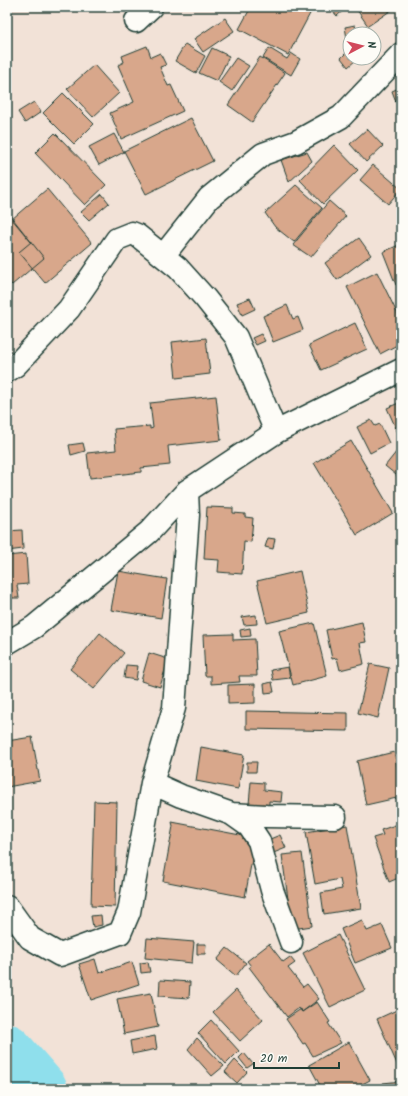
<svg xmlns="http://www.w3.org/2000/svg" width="408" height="1096" font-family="Kalam,sans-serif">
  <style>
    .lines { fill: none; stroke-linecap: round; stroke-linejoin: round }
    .river { stroke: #8fdfec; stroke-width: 51 }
    .building { fill: #d8a78b; stroke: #1f3d34 }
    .minor-casing { stroke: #1f3d34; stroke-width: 25 }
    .minor { stroke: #fdfcf7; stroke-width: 22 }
  </style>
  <rect width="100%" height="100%" fill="#f2e2d7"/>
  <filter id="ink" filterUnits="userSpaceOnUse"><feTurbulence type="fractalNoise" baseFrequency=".025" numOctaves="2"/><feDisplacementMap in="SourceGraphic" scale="8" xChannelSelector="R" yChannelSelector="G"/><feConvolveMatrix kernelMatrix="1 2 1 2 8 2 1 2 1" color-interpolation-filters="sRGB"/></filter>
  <g filter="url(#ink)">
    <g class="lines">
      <path class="river" d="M 7,1049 L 42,1089"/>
    </g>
    <path class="building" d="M 251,7 L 311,7 L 313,8 L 288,55 L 239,29 Z
      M 332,7 L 347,7 L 337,16 L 330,8 Z
      M 355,7 L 391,7 L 393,9 L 368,26 Z
      M 225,18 L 234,31 L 203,52 L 194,39 Z
      M 355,25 L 357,34 L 350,34 L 350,43 L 348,44 L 345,27 Z
      M 185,44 L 205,56 L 196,73 L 175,61 Z
      M 147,46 L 151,57 L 160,53 L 166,65 L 160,67 L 168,86 L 171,85 L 183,111 L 121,139 L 110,113 L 134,102 L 118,65 L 124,62 L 122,56 Z
      M 212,48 L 229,56 L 217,81 L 199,73 Z
      M 269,48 L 287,59 L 291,53 L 300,59 L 291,75 L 263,58 Z
      M 348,51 L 350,53 L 350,58 L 354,58 L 356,60 L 348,67 L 341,58 Z
      M 260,57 L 285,73 L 252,122 L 228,105 Z
      M 236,58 L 249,66 L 232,91 L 219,82 Z
      M 94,65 L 119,93 L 93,117 L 67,89 Z
      M 401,87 L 401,115 L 392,91 Z
      M 63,93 L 94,124 L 74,144 L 43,113 Z
      M 34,102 L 41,112 L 25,123 L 18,112 Z
      M 191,118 L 213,161 L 146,194 L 124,151 Z
      M 367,129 L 383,146 L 366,162 L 350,144 Z
      M 55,133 L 106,185 L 85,205 L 35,153 Z
      M 114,134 L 124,152 L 99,165 L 89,147 Z
      M 334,145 L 358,170 L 323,204 L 300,180 Z
      M 307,152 L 312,161 L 289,182 L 281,160 Z
      M 373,165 L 401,189 L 388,204 L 360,180 Z
      M 296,185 L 322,208 L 294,242 L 275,227 L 265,213 Z
      M 47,189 L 92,243 L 45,283 L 19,252 L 31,242 L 12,219 Z
      M 102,194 L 109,203 L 89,220 L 81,212 Z
      M 329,201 L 346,216 L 311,257 L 293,245 Z
      M 9,214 L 44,258 L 12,285 L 7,280 L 7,216 Z
      M 359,238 L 371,255 L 337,280 L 325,263 Z
      M 401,244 L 401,283 L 396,285 L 383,252 Z
      M 377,272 L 401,321 L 401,343 L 380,354 L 347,287 Z
      M 250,298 L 255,309 L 242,315 L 237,303 Z
      M 287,305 L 293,319 L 298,317 L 303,330 L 273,342 L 263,316 Z
      M 355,323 L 367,349 L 321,370 L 309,345 Z
      M 261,334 L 265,341 L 256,345 L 252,338 Z
      M 206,338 L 210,374 L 176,378 L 172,342 Z
      M 216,396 L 221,440 L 168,446 L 170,465 L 141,468 L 141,472 L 90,478 L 87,453 L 116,450 L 114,429 L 150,426 L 150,429 L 153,428 L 150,403 Z
      M 401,402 L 401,432 L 398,433 L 387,408 Z
      M 371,420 L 375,426 L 380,424 L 389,443 L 370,453 L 357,427 Z
      M 351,441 L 393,513 L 357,535 L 314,463 Z
      M 83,443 L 85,451 L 71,455 L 69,445 Z
      M 401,446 L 401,479 L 385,466 Z
      M 207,507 L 233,508 L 233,513 L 245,514 L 245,517 L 253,518 L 251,542 L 244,541 L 242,574 L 218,572 L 219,560 L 204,559 Z
      M 22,530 L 23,549 L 7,551 L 7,531 Z
      M 268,538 L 275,539 L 273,549 L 265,547 Z
      M 26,554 L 28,584 L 17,585 L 19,598 L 12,598 L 7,556 Z
      M 118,571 L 167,579 L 161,618 L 111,610 Z
      M 300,571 L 309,613 L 267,623 L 257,581 Z
      M 256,615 L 257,624 L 244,625 L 242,617 Z
      M 362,622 L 366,642 L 360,643 L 364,664 L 340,670 L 337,658 L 332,659 L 326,630 Z
      M 314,623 L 327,676 L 293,685 L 279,631 Z
      M 250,628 L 251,636 L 241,637 L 240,630 Z
      M 100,633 L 124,653 L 94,689 L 70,669 Z
      M 233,634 L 233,640 L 255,639 L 257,676 L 239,676 L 240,682 L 211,684 L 211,676 L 205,676 L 203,635 Z
      M 149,653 L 168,659 L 160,687 L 141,681 Z
      M 370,664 L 389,668 L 378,718 L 358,713 Z
      M 126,665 L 138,666 L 136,680 L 124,678 Z
      M 288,667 L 290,678 L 273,680 L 271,670 Z
      M 272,682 L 274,692 L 265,693 L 264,684 Z
      M 255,684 L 255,703 L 228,704 L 228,685 Z
      M 246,711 L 348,713 L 348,731 L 246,729 Z
      M 32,737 L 40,781 L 7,787 L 7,741 Z
      M 201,747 L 244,755 L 238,789 L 196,781 Z
      M 394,752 L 401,784 L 401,797 L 366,805 L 357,761 Z
      M 247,762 L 257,762 L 256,772 L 247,772 Z
      M 251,782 L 264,783 L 264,790 L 282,792 L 281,802 L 269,801 L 269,806 L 249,804 Z
      M 94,801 L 117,802 L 115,907 L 91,906 Z
      M 172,822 L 256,838 L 245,897 L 163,881 L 173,826 Z
      M 401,823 L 401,877 L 389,882 L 373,838 L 383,835 L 381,830 Z
      M 347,825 L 361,908 L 324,914 L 321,893 L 342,889 L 340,879 L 315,884 L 306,832 Z
      M 280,835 L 286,848 L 271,854 L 265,841 Z
      M 302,853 L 312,926 L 292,929 L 282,855 Z
      M 101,915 L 102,925 L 93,927 L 91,916 Z
      M 362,920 L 367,931 L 382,925 L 392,948 L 355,963 L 341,929 Z
      M 338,935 L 365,990 L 330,1007 L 303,953 Z
      M 147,938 L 194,942 L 192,963 L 145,958 Z
      M 197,944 L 206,944 L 205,954 L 197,954 Z
      M 269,944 L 283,962 L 290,957 L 295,963 L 288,968 L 303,987 L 307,984 L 319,999 L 302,1012 L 299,1008 L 287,1017 L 249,967 L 251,966 L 247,961 Z
      M 227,948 L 246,963 L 236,976 L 217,960 Z
      M 95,959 L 99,973 L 132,962 L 139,984 L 91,1000 L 79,964 Z
      M 148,962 L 150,972 L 141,973 L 140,963 Z
      M 160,980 L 190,982 L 189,998 L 159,996 Z
      M 236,990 L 263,1020 L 240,1041 L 213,1012 Z
      M 151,993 L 158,1027 L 124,1034 L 117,999 Z
      M 317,1002 L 330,1022 L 328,1023 L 341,1043 L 313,1056 L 305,1043 L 303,1044 L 286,1019 L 301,1009 L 302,1012 Z
      M 401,1008 L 401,1073 L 377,1019 Z
      M 211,1020 L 239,1051 L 226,1064 L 198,1033 Z
      M 155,1036 L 157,1049 L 132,1054 L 130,1041 Z
      M 197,1038 L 224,1066 L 212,1076 L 188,1049 Z
      M 349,1042 L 370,1080 L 353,1089 L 322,1089 L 309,1065 Z
      M 244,1053 L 253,1064 L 247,1068 L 239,1058 Z
      M 235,1060 L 247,1072 L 237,1083 L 225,1072 Z
      M 401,1081 L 401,1089 L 384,1089 L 383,1083 Z"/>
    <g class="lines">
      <g class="minor-casing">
        <path id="minor" d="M 136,21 L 151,7
          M 163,256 L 209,198 L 263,154 L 296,142 L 341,117 L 401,54
          M 7,371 L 16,365 L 69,309 L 117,239 L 132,233 L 137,235 L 178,268 L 205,298 L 236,337 L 276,432
          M 7,643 L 34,627 L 149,532 L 187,491 L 276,432 L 401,370
          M 152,783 L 181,796 L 232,814 L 266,816 L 335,817
          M 232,814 L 249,826 L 259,841 L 272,890 L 291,942
          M 7,906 L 30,938 L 60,955 L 120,933 L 129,912 L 152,783 L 174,708 L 188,515 L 187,491"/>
      </g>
      <use href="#minor" class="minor"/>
    </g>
  </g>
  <rect width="408" height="1096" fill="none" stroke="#fdfcf7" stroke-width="24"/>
  <rect x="12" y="12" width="384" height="1072" fill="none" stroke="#1f3d34" stroke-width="1.5" filter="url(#ink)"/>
  <g transform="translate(362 46) rotate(83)"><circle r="19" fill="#fdfcf7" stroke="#a4b0a9"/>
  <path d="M0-3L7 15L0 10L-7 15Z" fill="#d1495b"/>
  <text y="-6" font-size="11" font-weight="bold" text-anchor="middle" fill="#1f3d34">N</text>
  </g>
  <path d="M254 1062v6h85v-6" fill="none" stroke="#1f3d34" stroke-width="2"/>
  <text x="260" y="1062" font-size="12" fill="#1f3d34" stroke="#fdfcf7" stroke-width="3" paint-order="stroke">20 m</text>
</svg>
